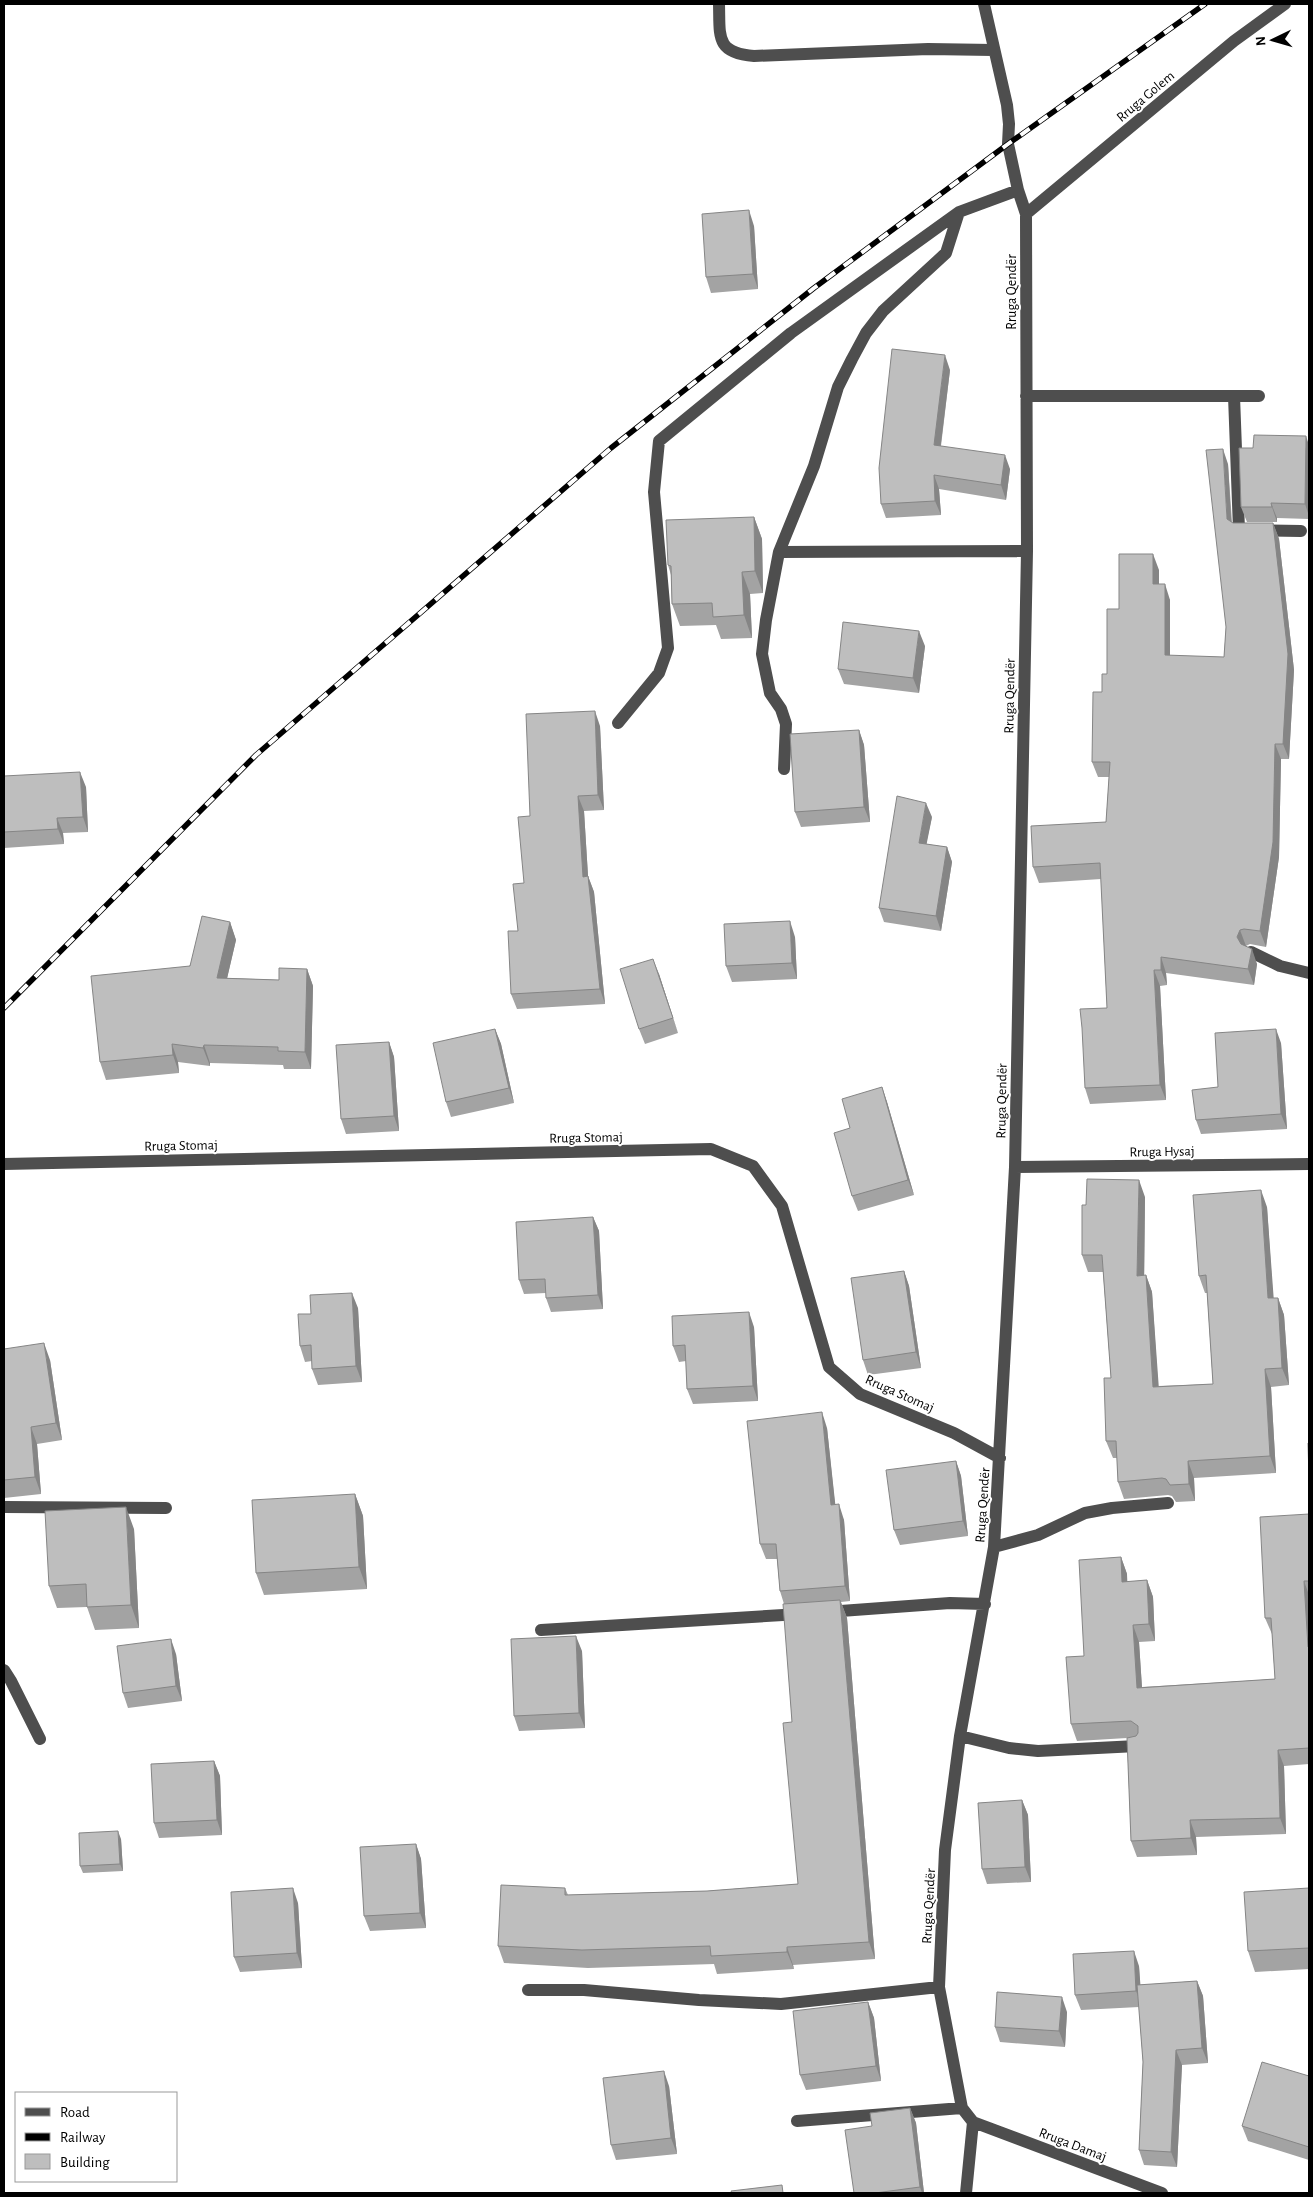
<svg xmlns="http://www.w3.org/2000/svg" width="1313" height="2197" font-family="'Alegreya Sans',sans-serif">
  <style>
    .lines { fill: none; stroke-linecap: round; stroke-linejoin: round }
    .minor { stroke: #4e4e4e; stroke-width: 12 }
    .rail-casing { stroke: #000; stroke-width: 5.5 }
    .rail { stroke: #fff; stroke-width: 4; stroke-dasharray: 11; stroke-linecap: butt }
    .wall { fill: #a3a3a3 }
    .shaded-wall { fill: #858585 }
    .building { fill: #bebebe; stroke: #858585 }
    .labels { text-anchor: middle; stroke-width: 4; stroke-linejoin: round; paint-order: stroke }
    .street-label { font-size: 14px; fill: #000; stroke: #fff }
  </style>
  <rect width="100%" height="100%" fill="#fff"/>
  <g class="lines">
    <path class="minor" d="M 719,4 C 720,36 715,53 754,56 L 928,49 L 993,50
      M 1026,214 L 1234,41 L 1285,4
      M 1026,396 L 1259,396
      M 1234,396 L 1239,530 L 1301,531
      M 779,552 L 814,466 L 838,387 L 852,359 L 866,333 L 883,311 L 946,253 L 959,212
      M 618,723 L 659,673 L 668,648 L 654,492 L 659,441 L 791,333 L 959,212 L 1018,190
      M 784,769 L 786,724 L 781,709 L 770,693 L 762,654 L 766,620 L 779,552 L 1027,551
      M 1251,952 L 1280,966 L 1309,973
      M 4,1164 L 711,1149 L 753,1166 L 782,1206 L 829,1367 L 860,1394 L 954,1433 L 1000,1458
      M 1015,1167 L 1309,1164
      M 4,1507 L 166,1508
      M 994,1547 L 1038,1535 L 1085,1513 L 1112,1508 L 1168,1503
      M 827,1612 L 950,1603 L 985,1604
      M 541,1630 L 800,1614
      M 4,1670 L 11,1681 L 40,1739
      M 960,1736 L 1009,1748 L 1038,1751 L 1137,1746
      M 528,1990 L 584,1990 L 699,2000 L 781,2004 L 939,1987
      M 797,2121 L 962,2108
      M 973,2122 L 1162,2193
      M 966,2193 L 973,2122 L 962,2108 L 939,1987 L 945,1850 L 960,1736 L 994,1547 L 1015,1167 L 1027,551 L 1026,214 L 1018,190 L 1008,144 L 1009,124 L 1007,105 L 984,4"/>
    <g class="rail-casing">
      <path id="rail" d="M 4,1008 L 256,755 L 611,448 L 814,288 L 1008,144 L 1205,4"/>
    </g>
    <use href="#rail" class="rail"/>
  </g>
  <path class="wall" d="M 754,226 L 758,289 L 711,293 L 706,277 Z
    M 950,370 L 941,446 L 1010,469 L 1006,500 L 939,489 L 941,515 L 886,518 L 881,504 Z
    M 1309,445 L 1309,519 L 1277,518 L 1277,522 L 1247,522 L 1241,507 Z
    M 1228,464 L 1232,522 L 1233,523 L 1273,523 L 1279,539 L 1294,670 L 1289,759 L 1281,759 L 1279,857 L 1266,947 L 1250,944 L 1246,946 L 1257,964 L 1254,985 L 1166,973 L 1167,985 L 1160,986 L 1166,1100 L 1090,1104 L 1085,1088 L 1107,1008 L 1101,879 L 1039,883 L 1033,867 L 1106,822 L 1109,777 L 1098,777 L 1092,762 L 1102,692 L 1107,674 L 1119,609 L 1159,570 L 1159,584 L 1170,600 L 1170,656 L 1224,657 L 1226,627 Z
    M 754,517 L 762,539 L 763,593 L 750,594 L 752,638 L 721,639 L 716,625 L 680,626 L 672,604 L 671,575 L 668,565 Z
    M 925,646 L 919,693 L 844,684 L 838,669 Z
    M 600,726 L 604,810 L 584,811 L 588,876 L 594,892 L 605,1004 L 517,1009 L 511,994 L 524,883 L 530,816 Z
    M 859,730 L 864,745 L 870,822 L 801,827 L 795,812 Z
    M 4,776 L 86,787 L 88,832 L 63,833 L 64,844 L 4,848 Z
    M 932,817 L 926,844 L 947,847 L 952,862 L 941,931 L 884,922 L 879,908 Z
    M 230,922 L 236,940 L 227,978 L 279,980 L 307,969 L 313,986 L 311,1069 L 284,1069 L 283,1065 L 210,1063 L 210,1066 L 178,1062 L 179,1073 L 106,1080 L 100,1062 Z
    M 795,937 L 797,979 L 732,982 L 726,966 Z
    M 659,974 L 678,1033 L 645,1044 L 639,1029 Z
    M 495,1029 L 501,1044 L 514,1103 L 451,1117 L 446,1102 Z
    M 389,1042 L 394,1057 L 399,1131 L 346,1134 L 341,1119 Z
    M 1281,1043 L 1287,1129 L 1201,1134 L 1196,1120 L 1218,1087 Z
    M 882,1087 L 887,1102 L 914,1195 L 858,1211 L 852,1196 L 850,1128 Z
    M 1145,1197 L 1144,1276 L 1146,1275 L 1152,1292 L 1158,1386 L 1213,1384 L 1207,1293 L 1205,1293 L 1199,1276 L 1267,1207 L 1273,1298 L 1278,1298 L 1284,1315 L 1289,1385 L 1271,1387 L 1276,1473 L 1194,1478 L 1195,1501 L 1176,1502 L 1172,1496 L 1168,1495 L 1124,1499 L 1118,1482 L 1117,1458 L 1113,1458 L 1106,1441 L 1111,1378 L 1103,1272 L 1088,1272 L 1082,1255 L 1086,1205 Z
    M 593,1217 L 599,1231 L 603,1309 L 551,1312 L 546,1298 L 546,1293 L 524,1294 L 519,1280 Z
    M 904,1271 L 909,1286 L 921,1368 L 868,1375 L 863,1360 Z
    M 358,1308 L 362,1382 L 318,1385 L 312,1369 L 312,1361 L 305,1362 L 300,1346 L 311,1314 Z
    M 754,1327 L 758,1401 L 693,1404 L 687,1389 L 686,1361 L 679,1362 L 673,1346 Z
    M 4,1349 L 50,1360 L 62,1440 L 37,1444 L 41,1494 L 4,1498 Z
    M 827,1428 L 835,1505 L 844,1520 L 850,1601 L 841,1602 L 847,1618 L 875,1959 L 793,1965 L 794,1969 L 717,1974 L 714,1964 L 588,1968 L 504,1963 L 498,1946 L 565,1888 L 568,1895 L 707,1891 L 798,1884 L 792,1722 L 784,1604 L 780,1591 L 777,1559 L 766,1559 L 760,1544 Z
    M 956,1461 L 961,1476 L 968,1536 L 900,1545 L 894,1530 Z
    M 355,1494 L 363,1516 L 367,1589 L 264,1595 L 256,1573 Z
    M 1309,1514 L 1309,1764 L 1284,1766 L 1286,1834 L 1196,1837 L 1197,1855 L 1137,1857 L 1131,1841 L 1127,1738 L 1077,1741 L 1071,1724 L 1084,1656 L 1121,1557 L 1127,1574 L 1127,1582 L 1147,1580 L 1153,1597 L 1155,1641 L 1139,1642 L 1142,1687 L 1275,1679 L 1272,1634 L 1265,1618 Z
    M 134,1529 L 139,1628 L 95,1630 L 87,1607 L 57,1608 L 49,1586 Z
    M 582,1651 L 585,1728 L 519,1731 L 514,1716 Z
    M 176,1654 L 182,1701 L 128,1708 L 123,1693 Z
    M 214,1761 L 220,1776 L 222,1835 L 159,1838 L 154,1823 Z
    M 1022,1800 L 1028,1815 L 1031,1882 L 987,1884 L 982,1869 Z
    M 121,1839 L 123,1871 L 83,1873 L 80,1866 Z
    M 416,1844 L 421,1859 L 426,1928 L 370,1931 L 364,1916 Z
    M 1309,1888 L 1309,1969 L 1255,1972 L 1248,1951 Z
    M 298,1903 L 302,1968 L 240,1972 L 234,1957 Z
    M 1139,1966 L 1140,1985 L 1197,1981 L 1203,1996 L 1208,2063 L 1182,2065 L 1177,2167 L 1144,2165 L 1139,2150 L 1143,2062 L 1139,2007 L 1081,2010 L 1075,1995 Z
    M 868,2002 L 874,2018 L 881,2081 L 806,2090 L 800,2075 Z
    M 1067,2012 L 1065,2047 L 1000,2042 L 995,2027 Z
    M 1309,2076 L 1309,2160 L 1248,2141 L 1242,2126 Z
    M 669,2086 L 677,2154 L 616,2160 L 611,2145 Z
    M 910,2108 L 916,2123 L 924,2193 L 854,2193 L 872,2126 Z"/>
  <path class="shaded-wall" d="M 749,210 L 754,226 L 758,289 L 753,274 Z
    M 945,355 L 950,370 L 939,459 L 934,445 Z
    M 1306,436 L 1309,445 L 1309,516 L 1305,504 Z
    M 1223,449 L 1228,464 L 1232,535 L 1227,519 Z
    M 1005,455 L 1010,469 L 1006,500 L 1001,485 Z
    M 934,475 L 939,489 L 941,515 L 935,501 Z
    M 1271,503 L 1277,518 L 1277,522 L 1272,507 Z
    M 754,517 L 762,539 L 763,593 L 755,571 Z
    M 1273,523 L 1279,539 L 1294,670 L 1289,759 L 1283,744 Z
    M 1153,554 L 1159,570 L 1159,600 L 1153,584 Z
    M 742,572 L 750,594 L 752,638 L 744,615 Z
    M 1165,584 L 1170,600 L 1170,671 L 1165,655 Z
    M 919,631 L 925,646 L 919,693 L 913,678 Z
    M 595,711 L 600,726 L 604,810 L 598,795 Z
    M 859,730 L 864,745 L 870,822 L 864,807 Z
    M 1275,744 L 1281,759 L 1279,857 L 1266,947 L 1260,931 Z
    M 80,772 L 86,787 L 88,832 L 83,817 Z
    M 578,796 L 584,811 L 589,892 L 583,877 Z
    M 926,803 L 932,817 L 924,857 L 919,843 Z
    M 57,818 L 63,833 L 64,844 L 58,829 Z
    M 947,847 L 952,862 L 941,931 L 936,916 Z
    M 588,876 L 594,892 L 605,1004 L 600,989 Z
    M 790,921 L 795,937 L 797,979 L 792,963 Z
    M 230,922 L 236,940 L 223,996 L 217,978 Z
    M 1240,930 L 1246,946 L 1243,952 L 1237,937 Z
    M 1252,949 L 1257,964 L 1254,985 L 1248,969 Z
    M 1161,957 L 1166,973 L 1167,985 L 1161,970 Z
    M 653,959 L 659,974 L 678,1033 L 673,1018 Z
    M 307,969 L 313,986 L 311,1069 L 305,1052 Z
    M 1154,970 L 1160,986 L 1166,1100 L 1160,1085 Z
    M 495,1029 L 501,1044 L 514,1103 L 509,1088 Z
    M 1276,1029 L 1281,1043 L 1287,1129 L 1281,1114 Z
    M 389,1042 L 394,1057 L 399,1131 L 394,1116 Z
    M 172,1044 L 178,1062 L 179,1073 L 173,1055 Z
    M 204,1045 L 210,1063 L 210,1066 L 203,1048 Z
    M 882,1087 L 887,1102 L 914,1195 L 908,1180 Z
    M 1139,1180 L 1145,1197 L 1144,1293 L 1137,1276 Z
    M 1261,1190 L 1267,1207 L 1275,1316 L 1268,1298 Z
    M 593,1217 L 599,1231 L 603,1309 L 598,1295 Z
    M 904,1271 L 909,1286 L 921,1368 L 916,1352 Z
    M 1146,1275 L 1152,1292 L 1160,1404 L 1153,1387 Z
    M 352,1293 L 358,1308 L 362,1382 L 356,1366 Z
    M 1278,1298 L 1284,1315 L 1289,1385 L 1282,1368 Z
    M 749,1312 L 754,1327 L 758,1401 L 753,1386 Z
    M 44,1343 L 50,1360 L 62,1440 L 56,1423 Z
    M 1265,1369 L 1271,1387 L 1276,1473 L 1270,1456 Z
    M 822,1412 L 827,1428 L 837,1520 L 831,1505 Z
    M 31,1427 L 37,1444 L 41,1494 L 35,1477 Z
    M 956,1461 L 961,1476 L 968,1536 L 963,1521 Z
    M 1188,1461 L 1194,1478 L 1195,1501 L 1189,1484 Z
    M 355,1494 L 363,1516 L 367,1589 L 359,1567 Z
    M 839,1504 L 844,1520 L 850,1601 L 845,1586 Z
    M 126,1507 L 134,1529 L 139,1628 L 131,1605 Z
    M 1121,1557 L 1127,1574 L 1128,1598 L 1122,1582 Z
    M 1147,1580 L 1153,1597 L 1155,1641 L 1149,1624 Z
    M 1304,1581 L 1309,1595 L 1309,1652 L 1308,1647 Z
    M 840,1600 L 847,1618 L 875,1959 L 869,1942 Z
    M 1133,1625 L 1139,1642 L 1143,1704 L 1137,1688 Z
    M 576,1636 L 582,1651 L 585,1728 L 579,1713 Z
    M 171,1639 L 176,1654 L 182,1701 L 176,1686 Z
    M 1278,1750 L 1284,1766 L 1286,1834 L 1280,1818 Z
    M 214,1761 L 220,1776 L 222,1835 L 217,1820 Z
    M 1022,1800 L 1028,1815 L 1031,1882 L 1025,1867 Z
    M 1190,1820 L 1196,1837 L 1197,1855 L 1191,1838 Z
    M 118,1831 L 121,1839 L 123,1871 L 120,1864 Z
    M 416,1844 L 421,1859 L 426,1928 L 420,1913 Z
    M 293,1888 L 298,1903 L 302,1968 L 297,1953 Z
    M 787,1947 L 793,1965 L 794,1969 L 787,1952 Z
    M 1134,1951 L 1139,1966 L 1142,2006 L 1136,1991 Z
    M 1197,1981 L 1203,1996 L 1208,2063 L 1202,2048 Z
    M 1062,1997 L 1067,2012 L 1065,2047 L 1059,2031 Z
    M 868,2002 L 874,2018 L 881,2081 L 876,2066 Z
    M 1176,2050 L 1182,2065 L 1177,2167 L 1171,2152 Z
    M 664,2071 L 669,2086 L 677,2154 L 671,2138 Z
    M 910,2108 L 916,2123 L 924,2193 L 922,2193 L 920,2187 Z"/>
  <path class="building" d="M 749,210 L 753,274 L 706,277 L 702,214 Z
    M 892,349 L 945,355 L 934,445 L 1005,455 L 1001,485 L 934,475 L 935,501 L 881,504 L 879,468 Z
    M 1254,435 L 1306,436 L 1305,504 L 1271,503 L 1272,507 L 1241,507 L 1239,448 L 1253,448 Z
    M 1223,449 L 1227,519 L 1233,523 L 1273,523 L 1288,654 L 1283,744 L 1275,744 L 1273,842 L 1260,931 L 1244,929 L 1240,930 L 1237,937 L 1241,944 L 1252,949 L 1248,969 L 1161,957 L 1161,970 L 1154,970 L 1160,1085 L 1085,1088 L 1082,1028 L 1080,1009 L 1107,1008 L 1100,863 L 1033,867 L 1031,826 L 1106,822 L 1110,762 L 1092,762 L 1093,692 L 1102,692 L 1102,674 L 1107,674 L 1107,609 L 1119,609 L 1119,554 L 1153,554 L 1153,584 L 1165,584 L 1165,655 L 1224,657 L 1226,627 L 1206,450 Z
    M 754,517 L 755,571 L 742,572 L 744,615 L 713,617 L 712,603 L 672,604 L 671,566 L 668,565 L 666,520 Z
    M 843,622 L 919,631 L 913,678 L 838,669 Z
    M 595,711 L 598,795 L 578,796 L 583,877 L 588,876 L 600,989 L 511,994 L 508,931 L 518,931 L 513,884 L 524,883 L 518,817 L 530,816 L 526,714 Z
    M 859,730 L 864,807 L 795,812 L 790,734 Z
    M 80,772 L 83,817 L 57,818 L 58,829 L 4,832 L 4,776 Z
    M 897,796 L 926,803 L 919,843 L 947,847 L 936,916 L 879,908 Z
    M 202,916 L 230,922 L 217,978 L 279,980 L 279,968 L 307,969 L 305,1052 L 278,1051 L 278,1047 L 204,1045 L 203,1048 L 172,1044 L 173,1055 L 100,1062 L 91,976 L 190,966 Z
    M 790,921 L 792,963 L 726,966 L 724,924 Z
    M 653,959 L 673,1018 L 639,1029 L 620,969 Z
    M 495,1029 L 509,1088 L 446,1102 L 433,1043 Z
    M 1276,1029 L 1281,1114 L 1196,1120 L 1192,1090 L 1218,1087 L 1215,1033 Z
    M 389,1042 L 394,1116 L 341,1119 L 336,1045 Z
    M 882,1087 L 908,1180 L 852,1196 L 834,1133 L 850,1128 L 842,1099 Z
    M 1087,1179 L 1139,1180 L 1137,1276 L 1146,1275 L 1153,1387 L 1213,1384 L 1206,1275 L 1199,1276 L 1193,1195 L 1261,1190 L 1268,1298 L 1278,1298 L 1282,1368 L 1265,1369 L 1270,1456 L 1188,1461 L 1189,1484 L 1170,1485 L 1166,1479 L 1162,1478 L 1118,1482 L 1116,1441 L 1106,1441 L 1104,1378 L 1111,1378 L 1102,1255 L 1082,1255 L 1082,1205 L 1086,1205 Z
    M 593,1217 L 598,1295 L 546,1298 L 545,1279 L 519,1280 L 516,1222 Z
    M 904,1271 L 916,1352 L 863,1360 L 851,1278 Z
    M 352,1293 L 356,1366 L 312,1369 L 311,1345 L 300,1346 L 298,1314 L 311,1314 L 310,1295 Z
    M 749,1312 L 753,1386 L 687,1389 L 685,1345 L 673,1346 L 672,1316 Z
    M 44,1343 L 56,1423 L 31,1427 L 35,1477 L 4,1480 L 4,1349 Z
    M 822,1412 L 831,1505 L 839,1504 L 845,1586 L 780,1591 L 776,1544 L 760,1544 L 747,1421 Z
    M 1309,1442 L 1309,1479 L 1308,1443 Z
    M 956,1461 L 963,1521 L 894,1530 L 886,1470 Z
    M 355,1494 L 359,1567 L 256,1573 L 252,1500 Z
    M 126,1507 L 131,1605 L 87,1607 L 86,1584 L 49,1586 L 45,1511 Z
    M 1309,1514 L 1309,1581 L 1304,1581 L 1308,1647 L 1309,1647 L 1309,1748 L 1278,1750 L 1280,1818 L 1190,1820 L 1191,1838 L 1131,1841 L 1127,1738 L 1136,1736 L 1138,1733 L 1138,1726 L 1131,1721 L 1071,1724 L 1066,1657 L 1084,1656 L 1079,1560 L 1121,1557 L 1122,1582 L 1147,1580 L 1149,1624 L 1133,1625 L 1137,1688 L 1275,1679 L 1271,1618 L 1265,1618 L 1260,1517 Z
    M 840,1600 L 869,1942 L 787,1947 L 787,1952 L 711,1956 L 710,1946 L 582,1950 L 498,1946 L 501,1885 L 565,1888 L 565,1895 L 707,1891 L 798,1884 L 783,1723 L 792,1722 L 783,1604 Z
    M 576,1636 L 579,1713 L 514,1716 L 511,1639 Z
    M 171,1639 L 176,1686 L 123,1693 L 117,1646 Z
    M 214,1761 L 217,1820 L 154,1823 L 151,1764 Z
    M 1022,1800 L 1025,1867 L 982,1869 L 978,1803 Z
    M 118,1831 L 120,1864 L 80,1866 L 79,1833 Z
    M 416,1844 L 420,1913 L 364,1916 L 360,1847 Z
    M 293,1888 L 297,1953 L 234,1957 L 231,1892 Z
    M 1309,1888 L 1309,1948 L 1248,1951 L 1244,1892 Z
    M 1134,1951 L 1136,1991 L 1075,1995 L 1073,1954 Z
    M 1197,1981 L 1202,2048 L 1176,2050 L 1171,2152 L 1139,2150 L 1143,2062 L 1137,1985 Z
    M 997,1992 L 1062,1997 L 1059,2031 L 995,2027 Z
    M 868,2002 L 876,2066 L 800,2075 L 793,2011 Z
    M 1262,2062 L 1309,2076 L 1309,2147 L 1242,2126 Z
    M 664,2071 L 671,2138 L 611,2145 L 603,2078 Z
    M 910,2108 L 920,2187 L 875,2193 L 854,2193 L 845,2130 L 872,2126 L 870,2113 Z
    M 782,2185 L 783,2193 L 732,2193 L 731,2191 Z"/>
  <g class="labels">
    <g class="street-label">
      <text transform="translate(1145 96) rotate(-40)" y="5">Rruga Golem</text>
      <text transform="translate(1011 292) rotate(-90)" y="5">Rruga Qendër</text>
      <text transform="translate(1009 696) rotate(-89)" y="5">Rruga Qendër</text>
      <text transform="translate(1001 1101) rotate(-89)" y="5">Rruga Qendër</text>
      <text transform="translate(586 1137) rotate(-1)" y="5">Rruga Stomaj</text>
      <text transform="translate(181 1145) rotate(-1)" y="5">Rruga Stomaj</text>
      <text transform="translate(1162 1151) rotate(-1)" y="5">Rruga Hysaj</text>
      <text transform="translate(900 1393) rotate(24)" y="5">Rruga Stomaj</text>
      <text transform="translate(982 1505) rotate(-86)" y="5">Rruga Qendër</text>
      <text transform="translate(928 1906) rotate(-87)" y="5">Rruga Qendër</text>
      <text transform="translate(1073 2144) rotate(21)" y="5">Rruga Damaj</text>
    </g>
  </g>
  <rect width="1313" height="2197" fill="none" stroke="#000000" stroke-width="10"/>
  <rect x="15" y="2092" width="162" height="90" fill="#ffffff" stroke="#999999"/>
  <rect x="25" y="2108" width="25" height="8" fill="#4e4e4e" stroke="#999999"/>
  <text x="60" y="2117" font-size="15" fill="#000000">Road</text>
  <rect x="25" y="2133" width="25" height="8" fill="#000000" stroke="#999999"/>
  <text x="60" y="2142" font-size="15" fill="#000000">Railway</text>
  <rect x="25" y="2154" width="25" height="15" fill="#bebebe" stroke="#999999"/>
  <text x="60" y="2167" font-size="15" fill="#000000">Building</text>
  <g transform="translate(1273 40) rotate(265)" stroke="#ffffff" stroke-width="4" paint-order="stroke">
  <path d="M0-4L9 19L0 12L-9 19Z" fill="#000000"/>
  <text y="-8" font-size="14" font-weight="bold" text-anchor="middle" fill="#000000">N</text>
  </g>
</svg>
